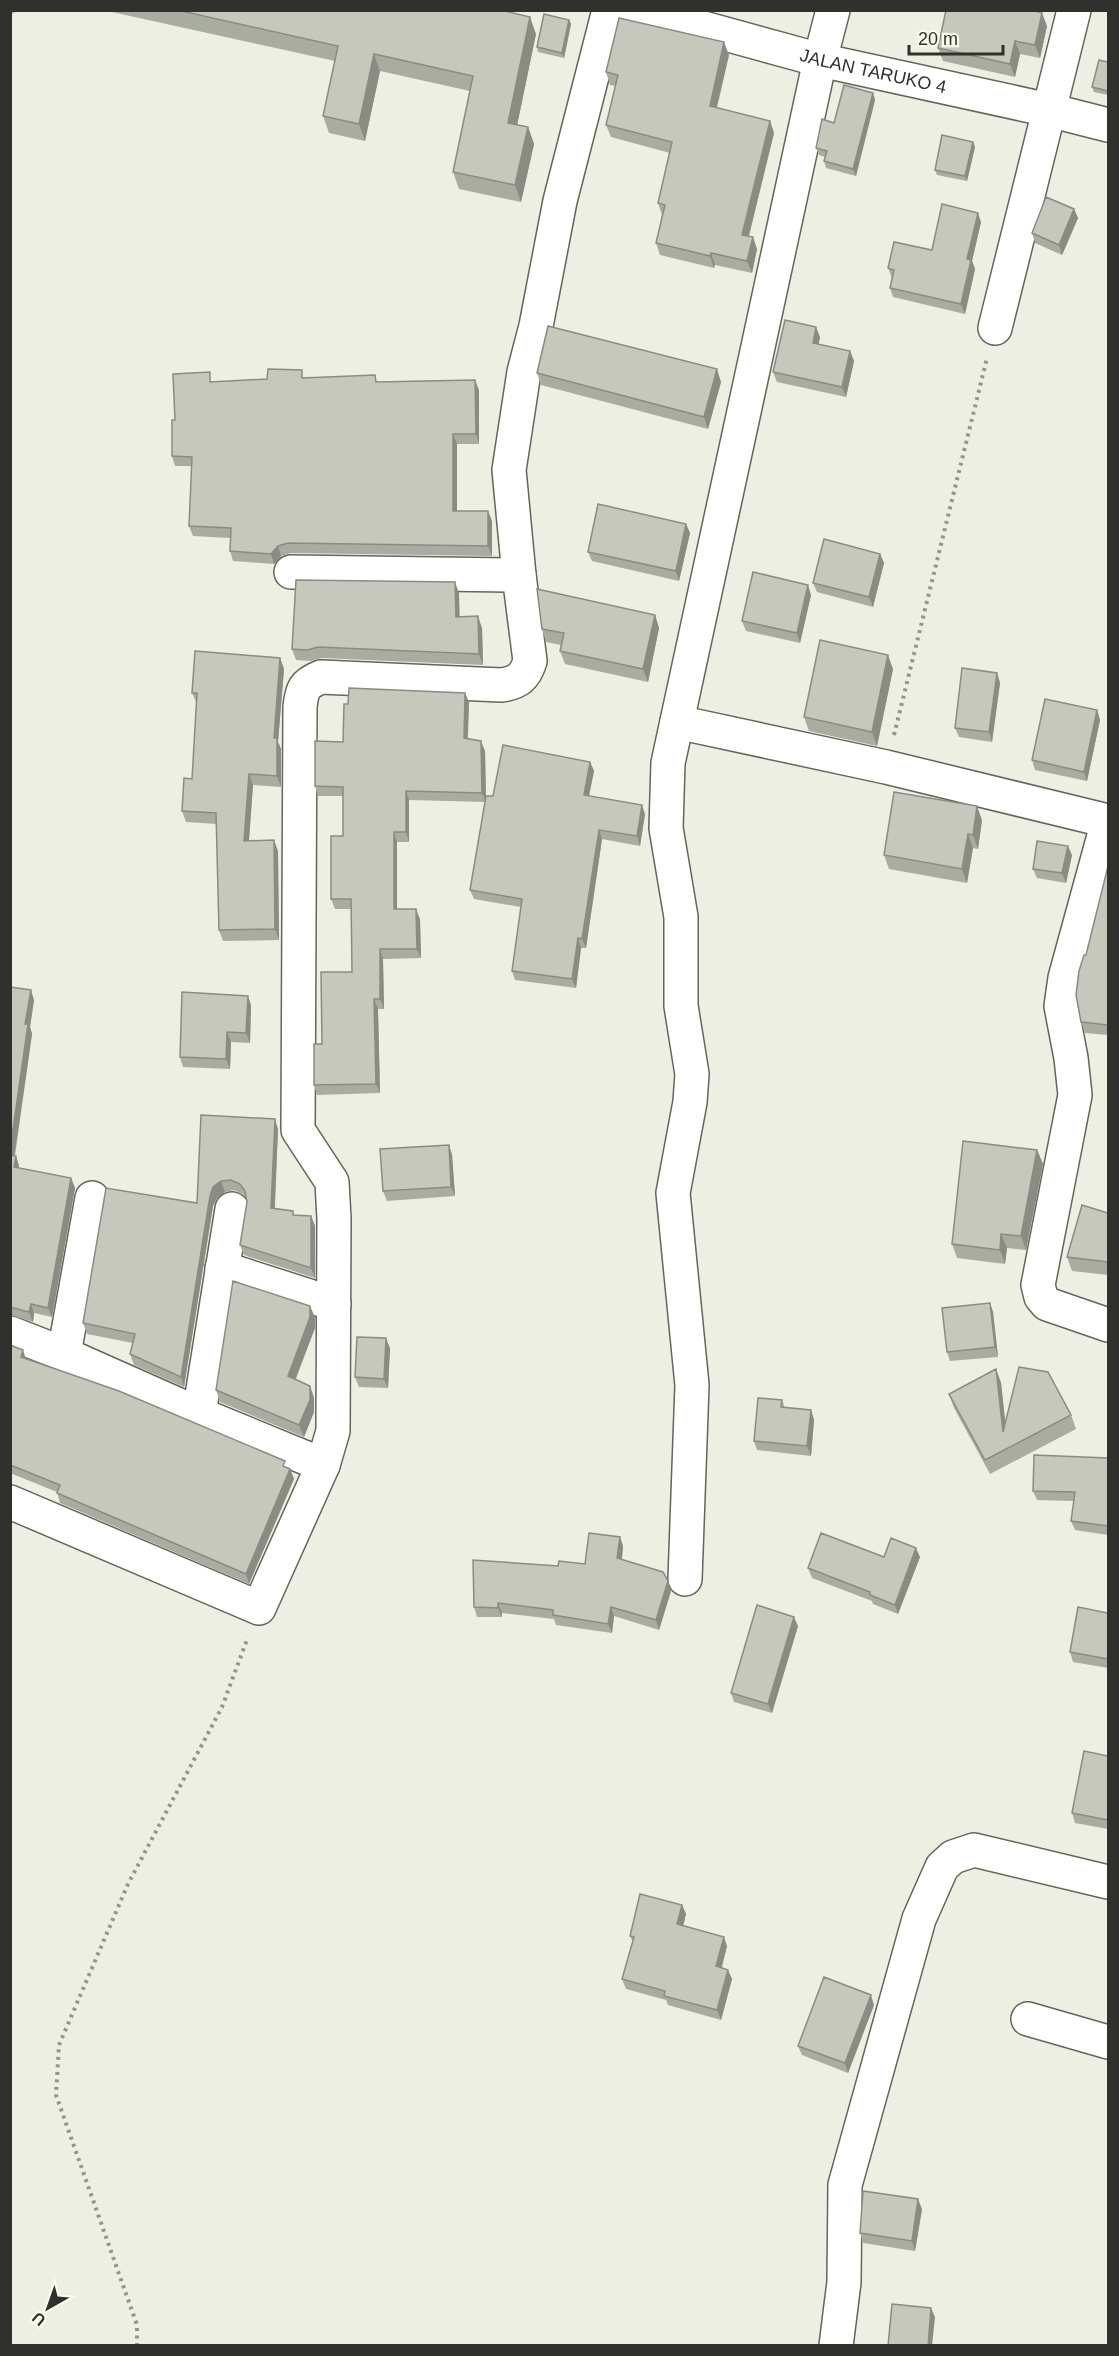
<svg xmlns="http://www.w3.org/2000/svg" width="1119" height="2356" font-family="Helvetica,sans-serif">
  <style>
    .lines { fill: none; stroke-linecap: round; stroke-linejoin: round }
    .minor-casing { stroke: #63665a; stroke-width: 36 }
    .path { stroke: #93968c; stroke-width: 4; stroke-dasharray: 3 4.5; stroke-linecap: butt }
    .minor { stroke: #fff; stroke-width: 33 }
    .wall { fill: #a9aca1 }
    .shaded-wall { fill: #8a8c83 }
    .building { fill: #c5c8bb; stroke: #8a8c83; stroke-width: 1.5 }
    .labels { text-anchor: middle; stroke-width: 5; stroke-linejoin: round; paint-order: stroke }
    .street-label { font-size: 18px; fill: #30312c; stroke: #f9fcef }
  </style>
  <rect width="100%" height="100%" fill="#ecefe2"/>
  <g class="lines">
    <g class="minor-casing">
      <g id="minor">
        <path id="s1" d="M 638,10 L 820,60 L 1049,110 L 1108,125"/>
        <path d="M 995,328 L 1074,10"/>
        <path d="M 291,572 L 519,575"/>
        <path d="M 677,722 L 886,767 L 1108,821"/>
        <path d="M 1108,821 L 1065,978 L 1061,1006 L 1071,1058 L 1075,1095 L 1038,1285 L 1041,1297 L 1047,1304 L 1108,1325"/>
        <path d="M 222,1268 L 334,1304"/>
        <path d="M 10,1333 L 64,1354 L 199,1414 L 323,1465"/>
        <path d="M 64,1354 L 92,1198"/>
        <path d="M 199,1414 L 232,1209"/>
        <path d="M 10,1502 L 259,1608 L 323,1465 L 333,1431 L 334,1219 L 332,1182 L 298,1130 L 300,707 C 302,689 304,684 321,677 L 501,685 C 518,683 525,677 530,661 L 519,575 L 509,470 L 524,372 L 536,326 L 560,201 L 609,10"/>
        <path d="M 685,1579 L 692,1385 L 673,1193 L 690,1102 L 692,1074 L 681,1006 L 681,917 L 666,828 L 668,763 L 820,60 L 833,10"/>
        <path d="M 1028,2019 L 1108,2042"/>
        <path d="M 836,2346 L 844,2282 L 845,2185 L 919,1919 L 942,1867 L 953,1857 L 974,1850 L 1108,1882"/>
      </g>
    </g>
    <path class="path" d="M 894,735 L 987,358
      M 137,2346 L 137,2325 L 56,2095 L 59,2045 L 128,1884 L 222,1707 L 248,1637"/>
    <use href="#minor" class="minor"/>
  </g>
  <path class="wall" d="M 10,10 L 19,10 L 10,15 Z
    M 112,10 L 501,10 L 536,34 L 517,125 L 528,127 L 534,144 L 521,202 L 459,189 L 453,172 L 470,91 L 380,71 L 365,141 L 329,133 L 323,116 L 335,61 L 112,12 Z
    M 569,20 L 571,24 L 564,58 L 538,52 L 537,47 Z
    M 1047,26 L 1040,58 L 1020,54 L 1015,77 L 943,61 L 938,48 Z
    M 729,55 L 717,108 L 770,121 L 774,133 L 749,236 L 757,249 L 752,273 L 715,265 L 714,268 L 660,255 L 656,243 L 662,215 L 658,203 L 670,153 L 611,137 L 606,125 L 616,86 L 610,85 L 606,72 Z
    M 1108,62 L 1108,95 L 1094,92 L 1092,87 Z
    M 873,93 L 875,100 L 856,176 L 826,168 L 824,161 L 825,157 L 819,155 L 816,148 L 834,123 Z
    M 973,142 L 975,147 L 967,181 L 937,175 L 935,170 Z
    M 1074,209 L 1078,218 L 1062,255 L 1035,243 L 1032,233 Z
    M 981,222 L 972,261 L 975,269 L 965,314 L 893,297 L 890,288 L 892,278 L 888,268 L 932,250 Z
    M 820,337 L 818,344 L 850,351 L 854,361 L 846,397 L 777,382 L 773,372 Z
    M 537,373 L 721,382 L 708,429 L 541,385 Z
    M 305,378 L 378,382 L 479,390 L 479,444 L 457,444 L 457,511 L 488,511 L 492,521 L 492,556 L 291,553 L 281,556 L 274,564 L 233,561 L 230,551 L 230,538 L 193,536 L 189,526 L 192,466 L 175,466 L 172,456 L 213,382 Z
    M 686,524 L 690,533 L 679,581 L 592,561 L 588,552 Z
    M 880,554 L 884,563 L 873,607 L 817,592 L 813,583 Z
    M 459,593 L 459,617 L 482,628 L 483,665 L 322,658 L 311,661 L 296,660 L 292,649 Z
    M 811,595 L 800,643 L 746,631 L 742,621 Z
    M 655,615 L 659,628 L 648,682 L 565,664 L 560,651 L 561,645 L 546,642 L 542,629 Z
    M 280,658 L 284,669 L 278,742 L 281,749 L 281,787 L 253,785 L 249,841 L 278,851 L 279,940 L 223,941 L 219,930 L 217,824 L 186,822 L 182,811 L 192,779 L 197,704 L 192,693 Z
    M 893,669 L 877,746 L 809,731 L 804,717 Z
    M 997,673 L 1000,683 L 992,742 L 959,737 L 955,728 Z
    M 469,702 L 468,739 L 485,751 L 486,796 L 493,796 L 590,762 L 594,771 L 589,796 L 645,814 L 640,846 L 602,839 L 586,948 L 581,948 L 576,988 L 515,980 L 512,971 L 521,907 L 474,899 L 470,890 L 485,802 L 409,800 L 409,842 L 397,842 L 397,909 L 420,919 L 421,958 L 383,959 L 384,1009 L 378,1009 L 380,1093 L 317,1095 L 314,1085 L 322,1044 L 352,972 L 351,909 L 335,909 L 331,899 L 343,836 L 343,796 L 318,796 L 315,786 L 343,742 Z
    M 1097,710 L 1100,720 L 1087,781 L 1035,770 L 1032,760 Z
    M 982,820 L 978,849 L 973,848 L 967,883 L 889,869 L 884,855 Z
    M 1072,855 L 1066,883 L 1037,878 L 1033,869 Z
    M 1108,866 L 1108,1035 L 1085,1033 L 1081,1022 L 1086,955 Z
    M 10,987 L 34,1000 L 30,1027 L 32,1034 L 15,1156 L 16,1156 L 19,1166 L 19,1168 L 71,1178 L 75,1188 L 52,1317 L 34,1313 L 33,1322 L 10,1315 Z
    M 251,1005 L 250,1043 L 231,1042 L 230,1069 L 183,1067 L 180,1057 Z
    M 278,1129 L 275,1209 L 294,1215 L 311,1216 L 315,1226 L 315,1278 L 244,1255 L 240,1245 L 247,1202 L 246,1198 L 243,1194 L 234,1190 L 225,1192 L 217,1198 L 213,1206 L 184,1387 L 134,1365 L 130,1354 L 133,1343 L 87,1334 L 83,1323 L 197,1203 Z
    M 449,1145 L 452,1155 L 455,1196 L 387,1201 L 383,1191 Z
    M 1037,1150 L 1043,1164 L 1026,1250 L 1007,1248 L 1005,1264 L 957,1258 L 952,1244 Z
    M 1108,1213 L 1108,1275 L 1072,1271 L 1067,1257 Z
    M 990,1303 L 993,1312 L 998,1357 L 950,1361 L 947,1352 Z
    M 310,1306 L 315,1318 L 315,1328 L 296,1379 L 310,1386 L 314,1398 L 314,1412 L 304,1437 L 220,1402 L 216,1390 Z
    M 10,1345 L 26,1359 L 290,1469 L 294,1479 L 249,1584 L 60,1503 L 57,1492 L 10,1473 Z
    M 390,1348 L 388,1388 L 359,1387 L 355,1377 Z
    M 996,1369 L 1001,1383 L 1005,1422 L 1071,1415 L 1076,1429 L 990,1474 L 954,1408 L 949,1394 Z
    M 782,1400 L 785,1408 L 811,1410 L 814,1420 L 811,1456 L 757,1450 L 754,1441 Z
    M 1108,1458 L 1108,1535 L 1075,1530 L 1071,1521 L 1074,1501 L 1037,1500 L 1033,1491 Z
    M 620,1537 L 623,1546 L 622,1559 L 671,1591 L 659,1630 L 614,1616 L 612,1633 L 556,1625 L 554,1619 L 502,1613 L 502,1617 L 477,1617 L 474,1607 L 558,1566 L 585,1564 Z
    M 884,1557 L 920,1557 L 898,1614 L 873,1604 L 872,1601 L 812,1578 L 808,1568 Z
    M 1108,1613 L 1108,1668 L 1073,1662 L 1070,1652 Z
    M 798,1626 L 772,1713 L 734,1702 L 731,1693 Z
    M 1108,1756 L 1108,1829 L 1075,1823 L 1072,1813 Z
    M 682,1905 L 686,1914 L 683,1926 L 727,1946 L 722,1968 L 732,1979 L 721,2020 L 668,2005 L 666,2000 L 626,1989 L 622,1979 L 633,1942 L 630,1936 Z
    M 874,2005 L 848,2073 L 802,2055 L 798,2046 Z
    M 922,2209 L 915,2251 L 863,2243 L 860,2233 Z"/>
  <path class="shaded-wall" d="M 1042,13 L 1047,26 L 1040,58 L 1035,45 Z
    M 530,17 L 536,34 L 514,140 L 508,123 Z
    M 569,20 L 571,24 L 564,58 L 562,53 Z
    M 1015,41 L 1020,54 L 1015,77 L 1010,64 Z
    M 724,42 L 729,55 L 714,118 L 710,106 Z
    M 374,54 L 380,71 L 365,141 L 359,124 Z
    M 873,93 L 875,100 L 856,176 L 853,169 Z
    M 770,121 L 774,133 L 746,247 L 742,235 Z
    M 528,127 L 534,144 L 521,202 L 515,185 Z
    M 973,142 L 975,147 L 967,181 L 965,176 Z
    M 1074,209 L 1078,218 L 1062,255 L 1059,245 Z
    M 978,213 L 981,222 L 972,261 L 975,269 L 965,314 L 961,304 L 967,259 Z
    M 753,237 L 757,249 L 752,273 L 747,261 Z
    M 711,253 L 715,265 L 714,268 L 710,256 Z
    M 816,327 L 820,337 L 817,353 L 813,343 Z
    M 850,351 L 854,361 L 846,397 L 842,387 Z
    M 717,369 L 721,382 L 708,429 L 704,417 Z
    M 475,380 L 479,390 L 479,444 L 476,434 Z
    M 453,434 L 457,444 L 457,520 L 453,511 Z
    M 488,511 L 492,521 L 492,556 L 488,546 Z
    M 686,524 L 690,533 L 679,581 L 676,571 Z
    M 278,546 L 281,556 L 274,564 L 271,554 Z
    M 880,554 L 884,563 L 873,607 L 869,597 Z
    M 455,582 L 459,593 L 460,628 L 456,617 Z
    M 808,585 L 811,595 L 800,643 L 797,633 Z
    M 655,615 L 659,628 L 648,682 L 643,669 Z
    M 478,616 L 482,628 L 483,665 L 479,654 Z
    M 888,655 L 893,669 L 877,746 L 872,732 Z
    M 280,658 L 284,669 L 278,742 L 281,749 L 281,787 L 277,776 L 274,738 Z
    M 997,673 L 1000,683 L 992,742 L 989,732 Z
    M 465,693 L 469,702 L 467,748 L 464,738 Z
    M 1097,710 L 1100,720 L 1087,781 L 1084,772 Z
    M 481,741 L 485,751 L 486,802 L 482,793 Z
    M 590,762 L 594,771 L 587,805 L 584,795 Z
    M 249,774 L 253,785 L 248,852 L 244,841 Z
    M 406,791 L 409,800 L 409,842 L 406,832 Z
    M 642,805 L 645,814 L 640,846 L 637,836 Z
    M 977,806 L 982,820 L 978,849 L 973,835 Z
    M 599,830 L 602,839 L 586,948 L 582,939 Z
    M 394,832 L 397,842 L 397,919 L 394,909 Z
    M 968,834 L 973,848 L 967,883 L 962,869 Z
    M 274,840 L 278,851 L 279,940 L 275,929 Z
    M 1068,846 L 1072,855 L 1066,883 L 1062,873 Z
    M 416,909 L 420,919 L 421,958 L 417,949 Z
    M 578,938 L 581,948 L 576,988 L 572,979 Z
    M 380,949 L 383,959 L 384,1009 L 380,999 Z
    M 31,990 L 34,1000 L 30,1027 L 32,1034 L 13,1165 L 10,1157 L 10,1150 L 25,1024 Z
    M 248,996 L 251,1005 L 250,1043 L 246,1033 Z
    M 374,999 L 378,1009 L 380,1093 L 376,1084 Z
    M 227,1032 L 231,1042 L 230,1069 L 226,1059 Z
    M 275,1119 L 278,1129 L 274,1219 L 271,1208 Z
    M 449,1145 L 452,1155 L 455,1196 L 451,1187 Z
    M 1037,1150 L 1043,1164 L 1026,1250 L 1021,1236 Z
    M 16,1156 L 19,1166 L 17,1176 L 14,1167 Z
    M 71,1178 L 75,1188 L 52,1317 L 48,1308 Z
    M 221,1181 L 225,1192 L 217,1198 L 213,1206 L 184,1387 L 181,1377 L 210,1196 L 213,1187 Z
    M 311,1216 L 315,1226 L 315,1278 L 311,1268 Z
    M 1001,1234 L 1007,1248 L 1005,1264 L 1000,1250 Z
    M 990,1303 L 993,1312 L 998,1357 L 995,1347 Z
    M 31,1304 L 34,1313 L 33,1322 L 29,1312 Z
    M 310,1306 L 315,1318 L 315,1328 L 292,1387 L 288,1376 Z
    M 386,1338 L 390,1348 L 388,1388 L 384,1379 Z
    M 23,1350 L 26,1359 L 21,1357 Z
    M 996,1369 L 1001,1383 L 1008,1446 L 1003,1432 Z
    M 310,1386 L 314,1398 L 314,1412 L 304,1437 L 299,1425 Z
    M 811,1410 L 814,1420 L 811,1456 L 807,1446 Z
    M 290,1469 L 294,1479 L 249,1584 L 246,1574 Z
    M 620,1537 L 623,1546 L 621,1567 L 617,1558 Z
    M 916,1548 L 920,1557 L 898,1614 L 895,1605 Z
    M 668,1581 L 671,1591 L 659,1630 L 656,1620 Z
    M 498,1603 L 502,1613 L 502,1617 L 498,1608 Z
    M 611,1607 L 614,1616 L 612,1633 L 608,1624 Z
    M 794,1617 L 798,1626 L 772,1713 L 768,1704 Z
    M 682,1905 L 686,1914 L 681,1934 L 677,1924 Z
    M 724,1937 L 727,1946 L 719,1976 L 716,1966 Z
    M 728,1970 L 732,1979 L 721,2020 L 717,2010 Z
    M 871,1995 L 874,2005 L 848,2073 L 845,2063 Z
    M 918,2199 L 922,2209 L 915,2251 L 912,2241 Z
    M 931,2308 L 935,2317 L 932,2346 L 928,2346 Z"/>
  <path class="building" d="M 177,10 L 501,10 L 530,17 L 508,123 L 528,127 L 515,185 L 453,172 L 473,76 L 374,54 L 359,124 L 323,116 L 338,46 Z
    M 946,10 L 1033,10 L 1042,13 L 1035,45 L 1015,41 L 1010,64 L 938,48 Z
    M 544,14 L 569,20 L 562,53 L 537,47 Z
    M 619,18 L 724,42 L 710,106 L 770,121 L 742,235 L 753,237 L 747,261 L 711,253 L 710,256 L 656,243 L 665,205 L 658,203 L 672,142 L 606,125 L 618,75 L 606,72 Z
    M 1099,60 L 1108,62 L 1108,91 L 1092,87 Z
    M 844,85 L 873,93 L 853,169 L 824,161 L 827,151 L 816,148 L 822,119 L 834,123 Z
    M 942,135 L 973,142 L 965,176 L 935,170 Z
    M 1046,197 L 1074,209 L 1059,245 L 1032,233 Z
    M 942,204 L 978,213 L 967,259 L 971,260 L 961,304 L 890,288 L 894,270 L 888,268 L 894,242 L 932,250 Z
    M 785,320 L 816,327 L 813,343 L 850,351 L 842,387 L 773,372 Z
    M 548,326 L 717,369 L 704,417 L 537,373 Z
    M 268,369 L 302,370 L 302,378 L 375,375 L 376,382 L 475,380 L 476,434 L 453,434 L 453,511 L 488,511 L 488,546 L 288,543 L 278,546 L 271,554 L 230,551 L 231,528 L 189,526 L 192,457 L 172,456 L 172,420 L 175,420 L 173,374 L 210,372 L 210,382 L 267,379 Z
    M 598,504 L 686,524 L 676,571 L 588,552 Z
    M 824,539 L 880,554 L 869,597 L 813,583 Z
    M 753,572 L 808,585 L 797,633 L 742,621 Z
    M 296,580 L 455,582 L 456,617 L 478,616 L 479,654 L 318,647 L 307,650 L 292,649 Z
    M 537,589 L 655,615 L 643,669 L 560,651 L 564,633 L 542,629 Z
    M 820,640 L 888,655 L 872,732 L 804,717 Z
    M 195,651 L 280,658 L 274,738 L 277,738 L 277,776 L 249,774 L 244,841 L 274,840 L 275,929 L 219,930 L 216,813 L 182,811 L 184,778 L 192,779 L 197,693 L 192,693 Z
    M 962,668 L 997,673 L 989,732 L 955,728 Z
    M 349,688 L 465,693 L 464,738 L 481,741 L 482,793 L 406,791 L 406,832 L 394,832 L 394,909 L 416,909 L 417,949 L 380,949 L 380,999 L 374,999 L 376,1084 L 314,1085 L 314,1044 L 322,1044 L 321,972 L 352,972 L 351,899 L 331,899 L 331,836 L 343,836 L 343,787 L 315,786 L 315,741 L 343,742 L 344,704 L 348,704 Z
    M 1045,699 L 1097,710 L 1084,772 L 1032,760 Z
    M 503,745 L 590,762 L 584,795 L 642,805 L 637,836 L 599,830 L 582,939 L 578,938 L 572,979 L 512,971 L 522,899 L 470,890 L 486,796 L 493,796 Z
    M 894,792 L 977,806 L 973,835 L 968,834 L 962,869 L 884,855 Z
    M 1037,841 L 1068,846 L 1062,873 L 1033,869 Z
    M 1108,866 L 1108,1025 L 1081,1022 L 1076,995 L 1079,971 L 1084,955 L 1086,955 Z
    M 10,987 L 31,990 L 25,1024 L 28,1024 L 10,1150 Z
    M 182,992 L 248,996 L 246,1033 L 227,1032 L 226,1059 L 180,1057 Z
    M 201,1115 L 275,1119 L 271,1208 L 293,1211 L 293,1215 L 311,1216 L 311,1268 L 240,1245 L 247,1202 L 245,1191 L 240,1184 L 231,1180 L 221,1181 L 213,1187 L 210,1196 L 181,1377 L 130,1354 L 135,1334 L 83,1323 L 106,1188 L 197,1203 Z
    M 963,1141 L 1037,1150 L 1021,1236 L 1001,1234 L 1000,1250 L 952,1244 Z
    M 449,1145 L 451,1187 L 383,1191 L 380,1149 Z
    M 10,1155 L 16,1156 L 14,1167 L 71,1178 L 48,1308 L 31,1304 L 29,1312 L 10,1307 Z
    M 1082,1205 L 1108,1213 L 1108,1262 L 1067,1257 Z
    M 233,1281 L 310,1306 L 310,1317 L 288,1376 L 310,1386 L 310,1400 L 299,1425 L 216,1390 Z
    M 990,1303 L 995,1347 L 947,1352 L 942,1308 Z
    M 357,1337 L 386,1338 L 384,1379 L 355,1377 Z
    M 10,1345 L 23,1350 L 21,1357 L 119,1391 L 285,1461 L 283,1466 L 290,1469 L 246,1574 L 57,1493 L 60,1485 L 10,1465 Z
    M 1019,1367 L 1048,1372 L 1071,1415 L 985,1460 L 949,1394 L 996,1369 L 1003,1432 Z
    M 758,1398 L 782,1400 L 781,1407 L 811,1410 L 807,1446 L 754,1441 Z
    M 1034,1455 L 1108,1458 L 1108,1526 L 1071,1521 L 1075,1492 L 1033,1491 Z
    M 589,1533 L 620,1537 L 617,1558 L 663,1572 L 668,1581 L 656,1620 L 611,1607 L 608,1624 L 553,1615 L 553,1610 L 498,1603 L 498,1608 L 474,1607 L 473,1560 L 558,1566 L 559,1561 L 585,1564 Z
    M 821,1533 L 884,1557 L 891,1538 L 916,1548 L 895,1605 L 870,1595 L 870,1592 L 808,1568 Z
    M 757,1605 L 794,1617 L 768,1704 L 731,1693 Z
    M 1078,1607 L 1108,1613 L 1108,1659 L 1070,1652 Z
    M 1084,1751 L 1108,1756 L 1108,1820 L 1072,1813 Z
    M 640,1894 L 682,1905 L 677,1924 L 724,1937 L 716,1966 L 728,1970 L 717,2010 L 664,1996 L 665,1991 L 622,1979 L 634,1937 L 630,1936 Z
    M 824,1977 L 871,1995 L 845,2063 L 798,2046 Z
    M 863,2191 L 918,2199 L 912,2241 L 860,2233 Z
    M 892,2304 L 931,2308 L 928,2346 L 888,2346 Z"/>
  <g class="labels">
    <g class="street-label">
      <text dy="6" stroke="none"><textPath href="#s1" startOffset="243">JALAN TARUKO 4</textPath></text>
    </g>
  </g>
  <rect width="1119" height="2356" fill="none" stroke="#30312c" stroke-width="24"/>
  <g transform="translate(48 2308) rotate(220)" stroke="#f9fcef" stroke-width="4.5" paint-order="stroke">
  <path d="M0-4.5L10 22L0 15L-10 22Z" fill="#30312c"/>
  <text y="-9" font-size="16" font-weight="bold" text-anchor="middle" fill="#30312c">U</text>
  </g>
  <path d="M909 45v9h94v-9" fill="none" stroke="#30312c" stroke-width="3"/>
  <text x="918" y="45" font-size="18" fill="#30312c" stroke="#f9fcef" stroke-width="4.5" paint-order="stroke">20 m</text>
</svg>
